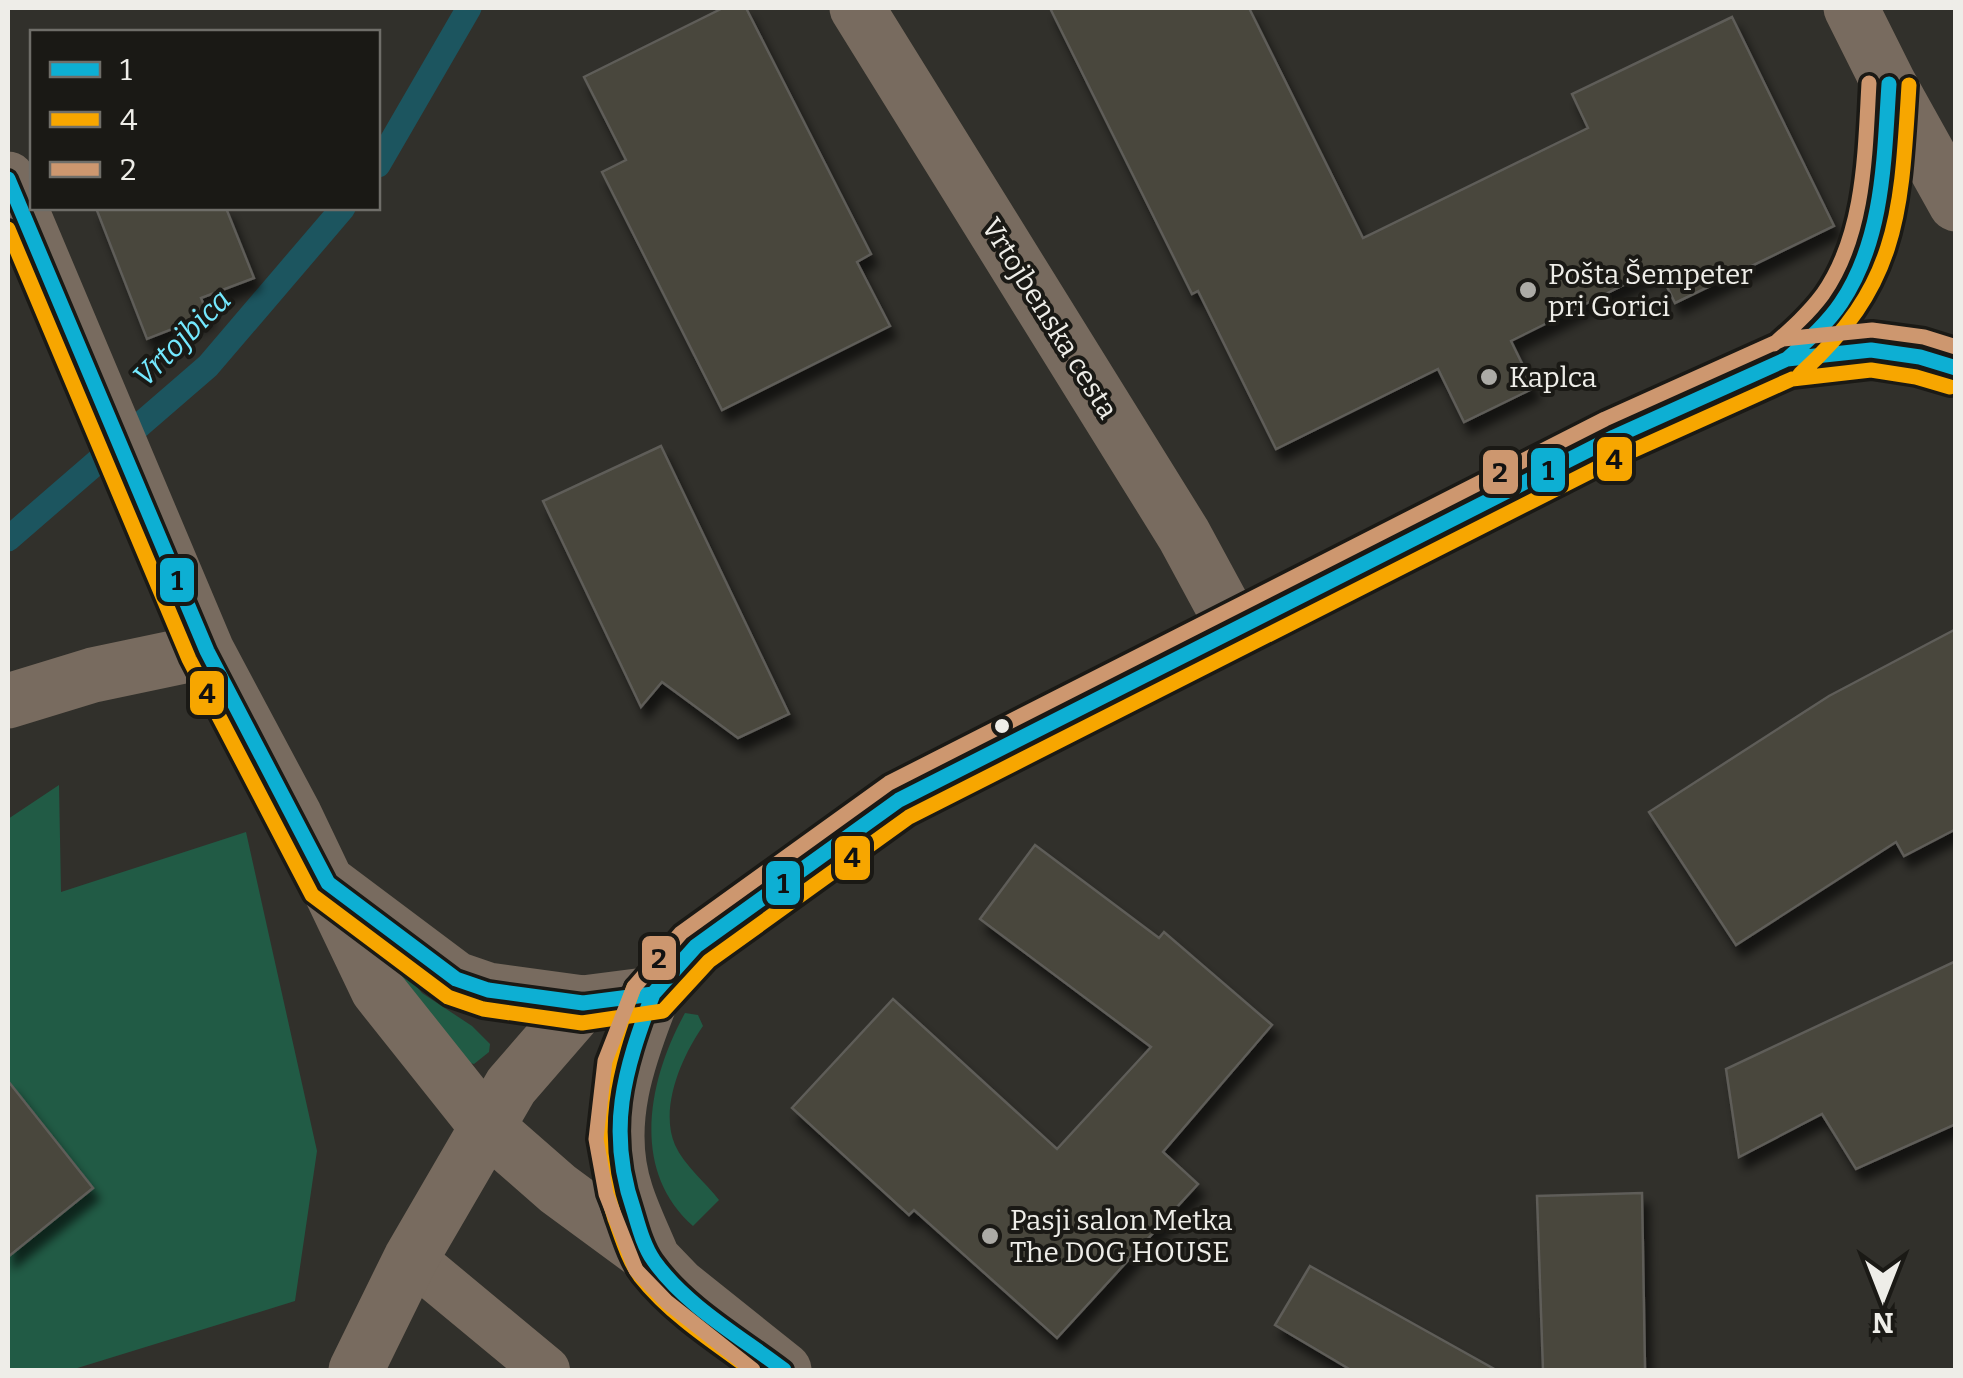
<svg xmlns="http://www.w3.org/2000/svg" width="1963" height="1378" font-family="Bitter,serif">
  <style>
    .green { fill: #215b45 }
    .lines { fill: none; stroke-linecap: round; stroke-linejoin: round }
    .stream { stroke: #1c555f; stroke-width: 25 }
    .building { fill: #48463c; stroke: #5e5d59; stroke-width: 2.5; filter: url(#shadow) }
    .service { stroke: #786b5f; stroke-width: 48 }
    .minor { stroke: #786b5f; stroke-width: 55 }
    .bus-1-casing { stroke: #1a1915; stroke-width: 22 }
    .bus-2-casing { stroke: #1a1915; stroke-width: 22 }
    .bus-3-casing { stroke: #1a1915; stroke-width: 22 }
    .bus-1 { stroke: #0dafd3; stroke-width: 15 }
    .bus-2 { stroke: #f7a600; stroke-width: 15 }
    .bus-3 { stroke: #cd976f; stroke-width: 15 }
    .poi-dot { fill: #acaba6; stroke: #1a1915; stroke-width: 4 }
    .bus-dot { fill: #eeede8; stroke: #1a1915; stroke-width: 4 }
    .labels { text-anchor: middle; stroke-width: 8; stroke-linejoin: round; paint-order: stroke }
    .poi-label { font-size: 28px; fill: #eeede8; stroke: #1a1915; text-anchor: start }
    .street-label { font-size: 28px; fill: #eeede8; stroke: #1a1915 }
    .water-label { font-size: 30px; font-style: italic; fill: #74e9ff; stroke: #1a1915 }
    .line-badge { stroke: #1a1915; stroke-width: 4 }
    .pale-badge-label { font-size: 28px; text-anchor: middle; font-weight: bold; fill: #111 }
  </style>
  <defs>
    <filter id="shadow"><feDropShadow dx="6" dy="11" stdDeviation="5" flood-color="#0009"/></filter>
  </defs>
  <rect width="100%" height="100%" fill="#31302b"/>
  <path class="green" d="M 59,785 L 61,892 L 246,832 L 317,1151 L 295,1301 L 71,1370 L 8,1370 L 8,819 Z
    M 353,914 L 358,915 L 422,993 L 472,1026 L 490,1044 L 489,1052 L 474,1064 L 467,1062 Z
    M 685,1013 L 698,1015 L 703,1026 C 682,1056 659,1108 675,1145 C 684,1165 706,1183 719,1200 L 693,1226 C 629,1170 649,1078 685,1013 Z"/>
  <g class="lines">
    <path class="stream" d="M 378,165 L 469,8
      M 8,539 L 208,366 L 343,208"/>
  </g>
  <path class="building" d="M 723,8 L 746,8 L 871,254 L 857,262 L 890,326 L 722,410 L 602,172 L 626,160 L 584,77 Z
    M 1050,8 L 1249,8 L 1363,238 L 1588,128 L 1572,94 L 1732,17 L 1834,226 L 1675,303 L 1658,268 L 1511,341 L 1534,388 L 1464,422 L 1438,369 L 1276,449 L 1198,291 L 1192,294 Z
    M 96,208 L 226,208 L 254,278 L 201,298 L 208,315 L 147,339 Z
    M 661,446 L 789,714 L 738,738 L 662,682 L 641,707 L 543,501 Z
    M 1956,629 L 1956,829 L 1904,856 L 1896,842 L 1736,945 L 1649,812 L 1829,696 Z
    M 1035,845 L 1159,938 L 1164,932 L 1272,1025 L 1163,1152 L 1198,1184 L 1057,1338 L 914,1210 L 909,1215 L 792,1108 L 893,999 L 1057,1149 L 1151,1047 L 980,919 Z
    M 1956,961 L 1956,1124 L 1856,1169 L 1822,1114 L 1739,1157 L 1726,1069 Z
    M 8,1081 L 93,1188 L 8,1257 Z
    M 1642,1193 L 1645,1370 L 1543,1370 L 1537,1196 Z
    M 1310,1266 L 1496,1370 L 1351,1370 L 1275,1325 Z"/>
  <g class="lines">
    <path class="service" d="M 411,1258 L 546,1370"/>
    <path class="minor" d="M 857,8 L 1184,535 L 1236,631
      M 1851,8 L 1889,84 L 1956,204
      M 8,179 L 207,651 L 295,816 L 378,990 L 487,1127 L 558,1189 L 653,1259 L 679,1286 L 784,1370
      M 1787,359 C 1806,342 1825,325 1841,303 C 1884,241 1884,156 1889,84
      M 8,701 L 93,675 L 207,651
      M 328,883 L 456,979 L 488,990 L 583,1003 L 653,994 L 696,946 L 899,800 L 1337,580 L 1614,437 L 1787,359 L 1871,350 L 1920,357 L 1956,368
      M 653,994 C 628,1057 603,1125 626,1193 C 633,1215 644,1237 653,1259
      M 356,1370 L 411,1258 L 511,1086 L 583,1003"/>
    <g class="bus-1-casing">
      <path id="bus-1" d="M 8,179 L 207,651 L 328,883 L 456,979 L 488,990 L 583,1003 L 653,994 L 696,946 L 899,800 L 1614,437 L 1787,359 L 1871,350 L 1920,357 L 1956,368
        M 1787,359 C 1806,342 1827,324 1841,303 C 1884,239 1884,158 1889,84
        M 653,994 C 624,1071 606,1130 634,1211 C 639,1228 644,1247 654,1261 C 686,1306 741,1337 784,1370"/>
    </g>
    <g class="bus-2-casing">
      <path id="bus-2" d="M 8,229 L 189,659 L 312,895 L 448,997 L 483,1009 L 582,1023 L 663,1011 L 709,961 L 909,817 L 1623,455 L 1792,379 L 1871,370 L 1916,377 L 1950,387
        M 1800,374 C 1900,284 1901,212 1909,85
        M 634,987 C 603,1070 586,1133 615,1219 C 622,1238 628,1259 640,1276 C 670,1314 713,1342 752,1370"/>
    </g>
    <g class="bus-3-casing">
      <path id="bus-3" d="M 1774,344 C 1791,329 1809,313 1823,294 C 1865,234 1865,153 1869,83
        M 753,1370 L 667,1302 L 636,1270 L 606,1194 L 596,1139 L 605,1061 L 634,987 L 681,933 L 889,783 L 1605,419 L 1783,339 L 1872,330 L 1924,337 L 1956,347"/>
    </g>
    <use href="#bus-1" class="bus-1"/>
    <use href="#bus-2" class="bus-2"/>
    <use href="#bus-3" class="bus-3"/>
  </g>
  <g class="poi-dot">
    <circle cx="1528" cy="290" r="10"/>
    <circle cx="1489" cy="377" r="10"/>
    <circle cx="990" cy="1236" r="10"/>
  </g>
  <circle class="bus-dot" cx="1002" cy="726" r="9"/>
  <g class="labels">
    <g class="poi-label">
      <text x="1548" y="284">Pošta Šempeter<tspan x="1548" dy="32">pri Gorici</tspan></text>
      <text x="1509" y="387">Kaplca</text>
      <text x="1010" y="1230">Pasji salon Metka<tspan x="1010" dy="32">The DOG HOUSE</tspan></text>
    </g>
    <g class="street-label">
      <text transform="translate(1050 318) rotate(58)" y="10">Vrtojbenska cesta</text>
    </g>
    <g class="water-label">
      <text transform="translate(182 338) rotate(-45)" y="10">Vrtojbica</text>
    </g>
  </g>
  <g class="line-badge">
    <rect x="1595" y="435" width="39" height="48" rx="10" fill="#f7a600"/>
    <rect x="1529" y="446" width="38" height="48" rx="10" fill="#0dafd3"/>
    <rect x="1481" y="448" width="39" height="48" rx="10" fill="#cd976f"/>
    <rect x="158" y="556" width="38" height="48" rx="10" fill="#0dafd3"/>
    <rect x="188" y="669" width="38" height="48" rx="10" fill="#f7a600"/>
    <rect x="833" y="834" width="39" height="48" rx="10" fill="#f7a600"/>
    <rect x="764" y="859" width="38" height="48" rx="10" fill="#0dafd3"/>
    <rect x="640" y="934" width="38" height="48" rx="10" fill="#cd976f"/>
  </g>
  <g class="pale-badge-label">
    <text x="1614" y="469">4</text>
    <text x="1548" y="480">1</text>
    <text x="1500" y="482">2</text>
    <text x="177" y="590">1</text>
    <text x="207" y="703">4</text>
    <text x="852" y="867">4</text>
    <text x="783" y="893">1</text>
    <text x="659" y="968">2</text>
  </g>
  <rect width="1963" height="1378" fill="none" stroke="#eeede8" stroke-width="20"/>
  <rect x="30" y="30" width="350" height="180" fill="#1a1915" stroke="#6f6e69" stroke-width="2.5"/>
  <rect x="50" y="62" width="50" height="15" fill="#0dafd3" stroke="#6f6e69" stroke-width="2.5"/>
  <text x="120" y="80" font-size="30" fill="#eeede8">1</text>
  <rect x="50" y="112" width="50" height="15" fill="#f7a600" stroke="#6f6e69" stroke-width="2.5"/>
  <text x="120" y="130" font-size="30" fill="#eeede8">4</text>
  <rect x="50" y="162" width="50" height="15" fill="#cd976f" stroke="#6f6e69" stroke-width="2.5"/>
  <text x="120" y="180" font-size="30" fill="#eeede8">2</text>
  <g transform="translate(1883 1298) rotate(180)" stroke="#1a1915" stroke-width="8" paint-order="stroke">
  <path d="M0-8L18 38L0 25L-18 38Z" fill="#eeede8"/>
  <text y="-15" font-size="28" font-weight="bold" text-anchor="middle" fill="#eeede8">N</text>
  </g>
</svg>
